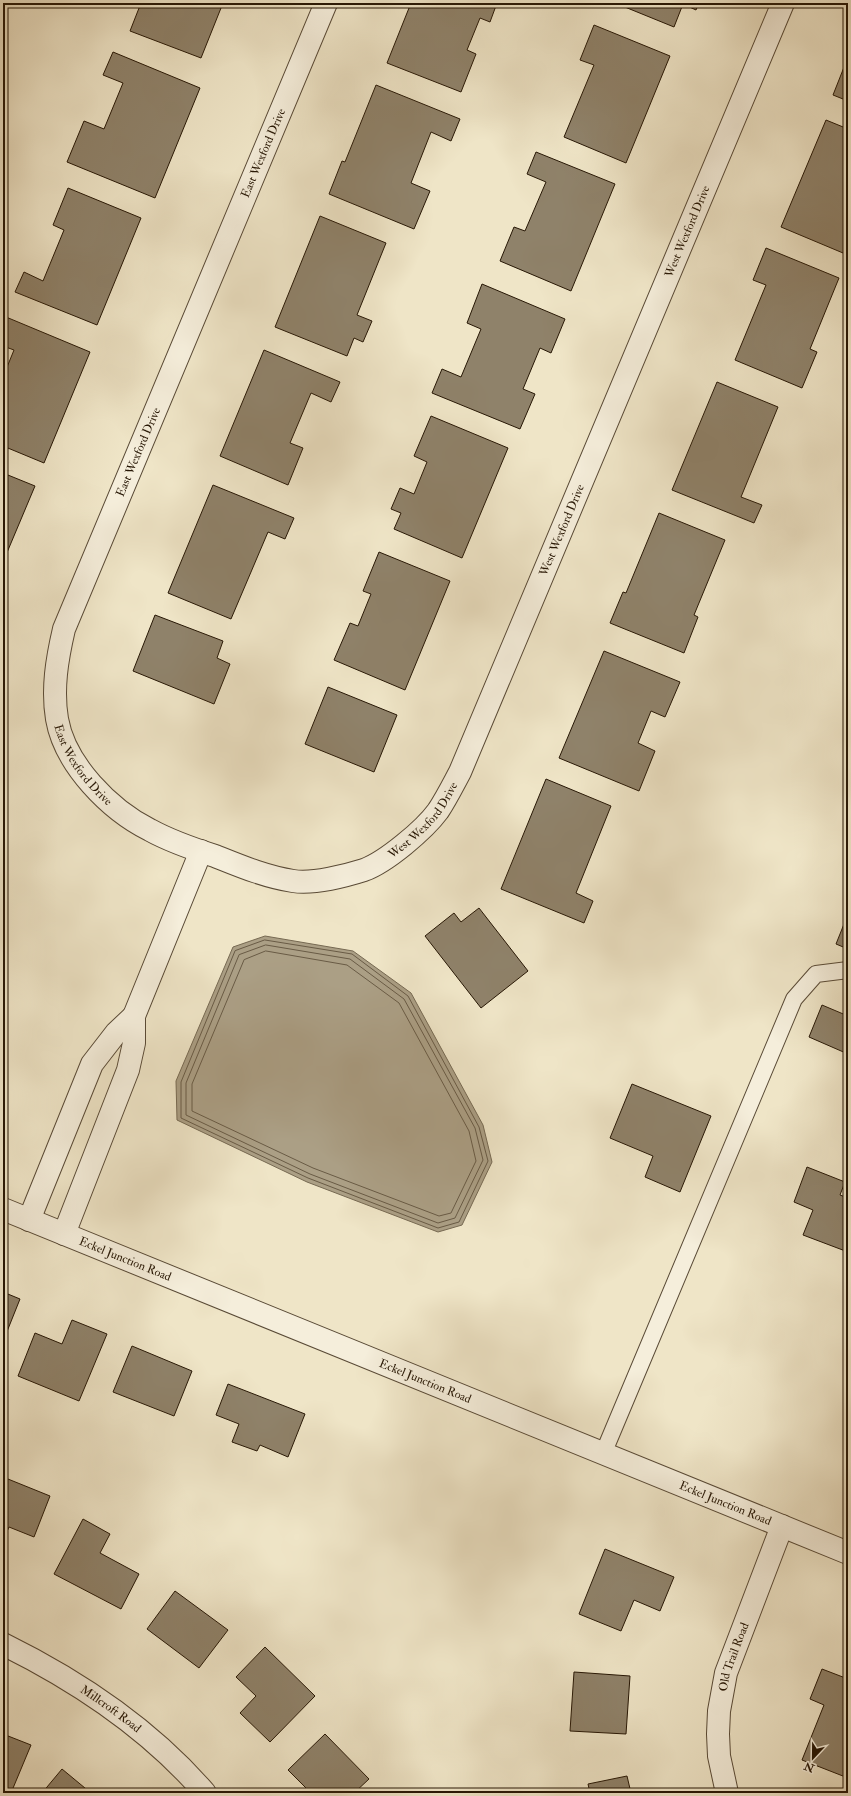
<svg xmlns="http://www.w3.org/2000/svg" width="851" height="1796" font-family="'IM FELL Double Pica',serif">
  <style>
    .water { fill: #ab9f85; stroke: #766952 }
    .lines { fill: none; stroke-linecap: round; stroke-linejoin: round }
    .shore { stroke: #695b45; stroke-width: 1 }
    .building { fill: #8f826a; stroke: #271705 }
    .lane-casing { stroke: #594a36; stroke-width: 18 }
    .street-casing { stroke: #594a36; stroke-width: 24 }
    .lane { stroke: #f5eedb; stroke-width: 16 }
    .street { stroke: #f5eedb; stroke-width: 22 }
    .labels { text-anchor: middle; stroke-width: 3; stroke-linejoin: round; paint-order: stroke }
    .street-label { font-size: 12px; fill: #271705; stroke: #f5eedb }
  </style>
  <rect width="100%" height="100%" fill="#efe5c7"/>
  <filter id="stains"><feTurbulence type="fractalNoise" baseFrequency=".005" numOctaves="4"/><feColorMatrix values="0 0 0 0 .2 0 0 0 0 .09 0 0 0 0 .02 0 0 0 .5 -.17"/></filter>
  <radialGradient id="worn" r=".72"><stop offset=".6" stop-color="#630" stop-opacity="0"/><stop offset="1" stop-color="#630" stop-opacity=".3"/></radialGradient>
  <path class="water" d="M 265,936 L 353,951 L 411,993 L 483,1125 L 492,1162 L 462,1225 L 438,1232 L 307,1182 L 177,1120 L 176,1081 L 233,947 Z"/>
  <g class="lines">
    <path class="shore" d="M 265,940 L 352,954 L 408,996 L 479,1127 L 488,1161 L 459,1222 L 438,1228 L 308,1178 L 181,1118 L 181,1082 L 235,951 Z
      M 266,945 L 350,959 L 404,999 L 475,1128 L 483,1160 L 455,1218 L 438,1223 L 310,1174 L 186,1115 L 186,1083 L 239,955 Z
      M 266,951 L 347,965 L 399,1003 L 469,1131 L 476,1161 L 451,1213 L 439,1216 L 313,1168 L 192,1111 L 192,1084 L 244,960 Z"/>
  </g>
  <path class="building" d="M 141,3 L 223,3 L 201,58 L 130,31 Z
    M 411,3 L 497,3 L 490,22 L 480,18 L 467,50 L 476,54 L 461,92 L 387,63 Z
    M 615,3 L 699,3 L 696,10 L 683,4 L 674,27 Z
    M 594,25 L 670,56 L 626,163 L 564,137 L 594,65 L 580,60 Z
    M 113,52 L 200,88 L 155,198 L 67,162 L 84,121 L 104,129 L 123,83 L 103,75 Z
    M 848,57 L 848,101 L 833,95 Z
    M 376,85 L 460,119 L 451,141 L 431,132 L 411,183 L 430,191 L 414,229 L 329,194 L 342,161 L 345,162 Z
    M 826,120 L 848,129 L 848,242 L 843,253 L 781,227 Z
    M 536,152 L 615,184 L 571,291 L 500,261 L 514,227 L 525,231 L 546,182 L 527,174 Z
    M 68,188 L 141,218 L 97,325 L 15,292 L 24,272 L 43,281 L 64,230 L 53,225 Z
    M 320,216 L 386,243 L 357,315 L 372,321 L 363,342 L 354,338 L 347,356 L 275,327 Z
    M 766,248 L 839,278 L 810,349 L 817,352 L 802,388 L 735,360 L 766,285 L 753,280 Z
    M 482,284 L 565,319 L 551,353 L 540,348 L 523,389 L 535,394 L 520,429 L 432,393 L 442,369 L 461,377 L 481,329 L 467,323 Z
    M 6,317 L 90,352 L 44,463 L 3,446 L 3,377 L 14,350 L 3,346 L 3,324 Z
    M 264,350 L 340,382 L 331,402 L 311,393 L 290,443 L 303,448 L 288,485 L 220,456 Z
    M 717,382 L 778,407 L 741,497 L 762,505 L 754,523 L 672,490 Z
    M 431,416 L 508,448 L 462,558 L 394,529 L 401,513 L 391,509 L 400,488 L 414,494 L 427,462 L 414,456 Z
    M 3,473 L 35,486 L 3,562 Z
    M 213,485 L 294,518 L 285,539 L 268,532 L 231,619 L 168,593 Z
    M 659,513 L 725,540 L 694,615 L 698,617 L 684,653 L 610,623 L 623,592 L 626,593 Z
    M 379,552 L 450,581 L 405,690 L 334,660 L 350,623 L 358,626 L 371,594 L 363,591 Z
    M 155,615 L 223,641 L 217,658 L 230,664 L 214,704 L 133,671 Z
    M 604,651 L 680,682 L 665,717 L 651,711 L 638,743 L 655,751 L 639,791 L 559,758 Z
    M 328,687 L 397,715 L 374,772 L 305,744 Z
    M 546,779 L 611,806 L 576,893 L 593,901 L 584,923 L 501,889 Z
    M 479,908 L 528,971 L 481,1008 L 425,936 L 454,913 L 461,922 Z
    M 848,914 L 848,949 L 836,944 Z
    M 822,1005 L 848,1016 L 848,1054 L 809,1037 Z
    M 632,1084 L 711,1116 L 680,1192 L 645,1177 L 653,1156 L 610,1138 Z
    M 807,1167 L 845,1182 L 840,1195 L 848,1198 L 848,1252 L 803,1235 L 813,1210 L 794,1202 Z
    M 3,1292 L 20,1299 L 4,1339 L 3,1338 Z
    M 72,1320 L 107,1334 L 79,1401 L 18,1376 L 35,1333 L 62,1344 Z
    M 132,1346 L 192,1371 L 174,1416 L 113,1392 Z
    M 228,1384 L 305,1414 L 288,1457 L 260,1445 L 257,1451 L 232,1442 L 239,1424 L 216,1415 Z
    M 3,1477 L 50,1496 L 34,1537 L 9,1527 L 3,1541 Z
    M 83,1519 L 110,1534 L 100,1553 L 139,1574 L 121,1609 L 54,1574 Z
    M 605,1549 L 674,1577 L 660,1611 L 634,1600 L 621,1631 L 579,1614 Z
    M 175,1591 L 228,1630 L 199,1668 L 147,1629 Z
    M 265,1647 L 315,1696 L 270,1742 L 240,1713 L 256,1696 L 236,1677 Z
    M 822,1669 L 848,1679 L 848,1778 L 802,1760 L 824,1705 L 810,1699 Z
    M 574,1672 L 630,1676 L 626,1734 L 570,1731 Z
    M 3,1734 L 31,1745 L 11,1793 L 3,1793 Z
    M 325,1734 L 369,1779 L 354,1793 L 311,1793 L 288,1770 Z
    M 62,1769 L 91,1793 L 42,1793 Z
    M 627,1776 L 631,1793 L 590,1793 L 588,1784 Z"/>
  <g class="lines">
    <g class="lane-casing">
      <path id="lane" d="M 603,1454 L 794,999 L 816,974 L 848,970"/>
    </g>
    <g class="street-casing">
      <g id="street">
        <path id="s1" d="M 326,3 L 64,629 C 57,659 52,689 57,719 C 65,765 110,810 150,830 C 170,841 193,849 215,856 C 240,866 266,877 293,881 C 313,884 345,876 364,870 C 386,862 424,830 438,811 C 446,799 453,785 460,772 L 783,3"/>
        <path id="s2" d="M 3,1209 L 848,1553"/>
        <path d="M 29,1220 L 92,1064 L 116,1033 L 134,1016"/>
        <path d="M 64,1234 L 128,1070 L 134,1043 L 134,1016 L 201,851"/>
        <path id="s3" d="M 3,1644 C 78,1681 150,1729 205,1793"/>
        <path id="s4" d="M 727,1793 L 719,1756 L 718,1734 L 719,1711 L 726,1673 L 782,1526"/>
      </g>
    </g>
    <use href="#lane" class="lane"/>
    <use href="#street" class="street"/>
  </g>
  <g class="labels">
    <g class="street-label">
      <text transform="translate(263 153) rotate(-67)" y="4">East Wexford Drive</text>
      <text dy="4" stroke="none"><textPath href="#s1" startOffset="1870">West Wexford Drive</textPath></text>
      <text transform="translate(138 452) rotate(-67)" y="4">East Wexford Drive</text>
      <text dy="4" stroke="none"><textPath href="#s1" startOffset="1546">West Wexford Drive</textPath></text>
      <text dy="4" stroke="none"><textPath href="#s1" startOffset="823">East Wexford Drive</textPath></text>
      <text dy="4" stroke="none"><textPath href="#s1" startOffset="1222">West Wexford Drive</textPath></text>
      <text dy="4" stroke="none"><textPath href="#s2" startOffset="132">Eckel Junction Road</textPath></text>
      <text dy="4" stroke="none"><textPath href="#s2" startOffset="456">Eckel Junction Road</textPath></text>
      <text dy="4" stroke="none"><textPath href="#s2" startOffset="780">Eckel Junction Road</textPath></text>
      <text dy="4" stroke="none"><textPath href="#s4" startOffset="139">Old Trail Road</textPath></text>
      <text dy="4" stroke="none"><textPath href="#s3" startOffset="126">Millcroft Road</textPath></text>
    </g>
  </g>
  <rect width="851" height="1796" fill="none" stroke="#efe5c7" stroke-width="16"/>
  <rect x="4" y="4" width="843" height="1788" fill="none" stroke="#271705" stroke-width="2"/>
  <rect x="8" y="8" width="835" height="1780" fill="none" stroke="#271705"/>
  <g transform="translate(813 1758) rotate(202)" stroke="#f5eedb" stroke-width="3" paint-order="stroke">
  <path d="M0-3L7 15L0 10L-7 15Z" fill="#271705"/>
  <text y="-6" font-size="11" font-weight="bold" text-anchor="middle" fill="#271705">N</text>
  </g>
  <rect width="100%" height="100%" filter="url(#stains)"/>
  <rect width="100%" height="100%" fill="url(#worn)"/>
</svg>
